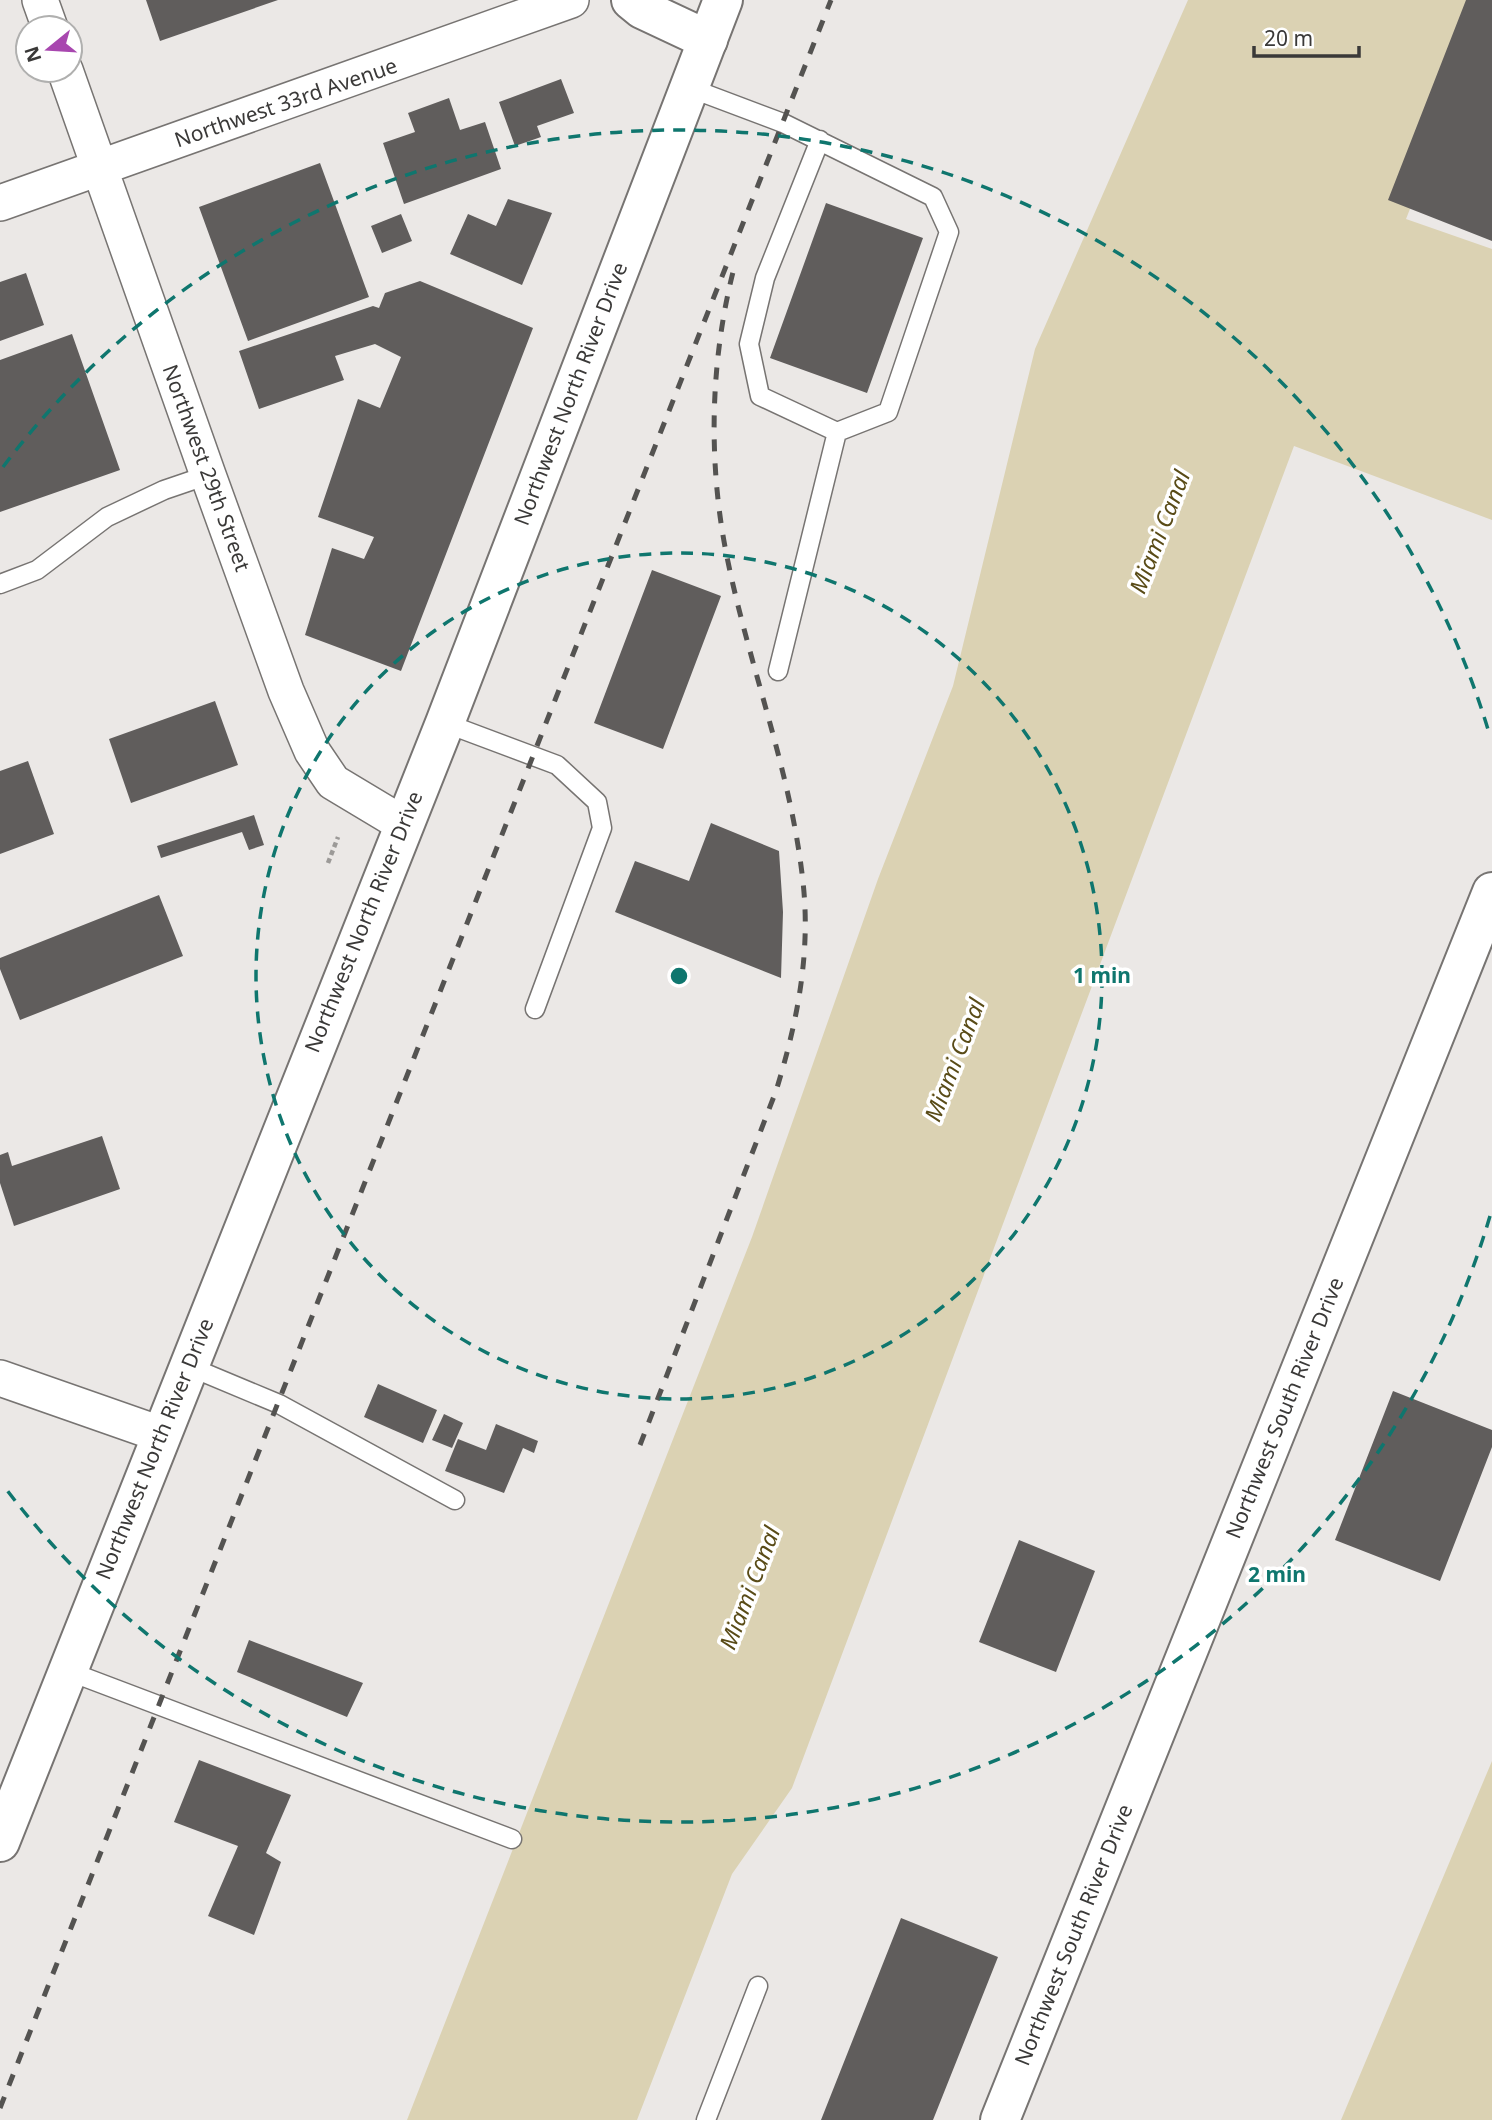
<svg xmlns="http://www.w3.org/2000/svg" width="1492" height="2120" font-family="'Noto Sans',sans-serif">
  <style>
    .water { fill: #dbd2b3 }
    .building { fill: #605d5c }
    .lines { fill: none; stroke-linecap: round; stroke-linejoin: round }
    .service-casing { stroke: #777472; stroke-width: 21 }
    .minor-casing { stroke: #777472; stroke-width: 38 }
    .tertiary-casing { stroke: #777472; stroke-width: 42 }
    .secondary-casing { stroke: #777472; stroke-width: 42 }
    .path { stroke: #9c9a98; stroke-width: 4.5; stroke-dasharray: 5 3.5; stroke-linecap: butt }
    .service { stroke: #fff; stroke-width: 18 }
    .minor { stroke: #fff; stroke-width: 35 }
    .tertiary { stroke: #fff; stroke-width: 38 }
    .secondary { stroke: #fff; stroke-width: 38 }
    .rail { stroke: #545351; stroke-width: 5; stroke-dasharray: 12 12; stroke-linecap: butt }
    .ring { fill: none; stroke: #0f766e; stroke-width: 3.5; stroke-dasharray: 12 9 }
    .labels { text-anchor: middle; stroke-width: 7; stroke-linejoin: round; paint-order: stroke }
    .street-label { font-size: 21px; fill: #3a3938; stroke: #fff }
    .water-label { font-size: 23px; font-style: italic; fill: #594b17; stroke: #fff }
    .centre { fill: #0f766e; stroke: #fff; stroke-width: 3.5 }
    .ring-label { font-size: 21px; text-anchor: middle; font-weight: bold; fill: #0f766e; stroke: #fff; stroke-width: 7; stroke-linejoin: round; paint-order: stroke }
  </style>
  <rect width="100%" height="100%" fill="#ebe8e6"/>
  <path class="water" d="M 1188,0 L 1492,0 L 1406,219 L 1492,249 L 1492,520 L 1294,446 L 792,1788 L 732,1874 L 637,2120 L 407,2120 L 752,1237 L 878,879 L 953,686 L 1035,349 Z
    M 1492,1761 L 1492,2120 L 1341,2120 Z"/>
  <path class="building" d="M 146,0 L 278,0 L 160,41 Z
    M 1466,0 L 1492,0 L 1492,241 L 1388,200 Z
    M 561,79 L 574,113 L 537,126 L 541,137 L 515,146 L 499,102 Z
    M 449,98 L 460,130 L 485,122 L 501,169 L 404,204 L 383,143 L 415,132 L 408,113 Z
    M 320,163 L 369,297 L 248,341 L 199,207 Z
    M 508,199 L 552,213 L 522,285 L 450,254 L 468,214 L 496,226 Z
    M 826,203 L 923,238 L 867,393 L 770,358 Z
    M 401,214 L 412,241 L 382,253 L 371,226 Z
    M 26,273 L 44,325 L 0,341 L 0,282 Z
    M 420,281 L 533,328 L 401,671 L 305,635 L 332,548 L 364,559 L 374,537 L 318,517 L 358,399 L 380,408 L 401,357 L 375,344 L 335,356 L 344,380 L 259,409 L 239,351 L 373,306 L 379,308 L 385,293 Z
    M 72,334 L 120,470 L 0,512 L 0,360 Z
    M 652,570 L 721,596 L 663,749 L 594,723 Z
    M 215,701 L 238,765 L 131,803 L 109,739 Z
    M 28,761 L 54,834 L 0,854 L 0,771 Z
    M 254,815 L 264,845 L 249,850 L 242,832 L 161,858 L 157,846 Z
    M 711,823 L 779,851 L 783,912 L 781,978 L 615,912 L 635,861 L 689,881 Z
    M 159,895 L 183,956 L 20,1020 L 0,969 L 0,958 Z
    M 102,1136 L 120,1189 L 14,1226 L 0,1183 L 0,1155 L 8,1152 L 12,1166 Z
    M 378,1384 L 437,1410 L 423,1443 L 364,1417 Z
    M 1393,1391 L 1492,1430 L 1492,1447 L 1440,1581 L 1335,1540 Z
    M 444,1414 L 463,1423 L 452,1448 L 432,1440 Z
    M 496,1424 L 538,1441 L 534,1453 L 523,1448 L 504,1493 L 445,1471 L 458,1439 L 486,1450 Z
    M 1019,1540 L 1095,1571 L 1056,1672 L 979,1642 Z
    M 249,1640 L 363,1683 L 347,1717 L 237,1672 Z
    M 199,1760 L 291,1795 L 266,1853 L 281,1862 L 254,1935 L 208,1916 L 238,1846 L 174,1822 Z
    M 901,1918 L 998,1957 L 933,2120 L 821,2120 Z"/>
  <g class="lines">
    <g class="service-casing">
      <path id="service" d="M 690,88 L 783,123 L 933,197 L 949,232 L 888,412 L 837,432 L 778,671
        M 820,140 L 765,278 L 749,344 L 760,396 L 837,432
        M 0,584 L 37,570 L 107,517 L 164,490 L 208,475
        M 445,723 L 557,765 L 597,802 L 602,828 L 535,1009
        M 188,1366 L 279,1404 L 455,1500
        M 68,1671 L 512,1839
        M 706,2120 L 758,1986"/>
    </g>
    <g class="minor-casing">
      <path id="minor" d="M 40,0 L 50,28
        M 65,70 L 208,475 L 286,691 L 312,751 L 333,782 L 403,824
        M 0,203 L 571,0
        M 0,1378 L 160,1434"/>
    </g>
    <g class="tertiary-casing">
      <path id="tertiary" d="M 631,0 L 642,9 L 708,40
        M 1000,2120 L 1492,892"/>
    </g>
    <g class="secondary-casing">
      <path id="secondary" d="M 0,1842 L 445,723 L 723,0"/>
    </g>
    <path class="path" d="M 328,863 L 338,837"/>
    <use href="#service" class="service"/>
    <use href="#minor" class="minor"/>
    <use href="#tertiary" class="tertiary"/>
    <use href="#secondary" class="secondary"/>
    <path class="rail" d="M 640,1445 L 776,1091 C 797,1023 811,954 803,882 C 791,771 749,666 727,557 C 708,464 710,364 733,272
      M 0,2108 L 831,0"/>
  </g>
  <g class="ring">
    <circle cx="679" cy="976" r="423"/>
    <path d="M1490 1216A846 846 0 0 1 3 1485M3 467A846 846 0 0 1 1490 736"/>
  </g>
  <g class="labels">
    <g class="street-label">
      <text transform="translate(286 103) rotate(-19)" y="7">Northwest 33rd Avenue</text>
      <text transform="translate(571 394) rotate(-69)" y="7">Northwest North River Drive</text>
      <text transform="translate(206 468) rotate(70)" y="7">Northwest 29th Street</text>
      <text transform="translate(364 922) rotate(-68)" y="7">Northwest North River Drive</text>
      <text transform="translate(1285 1408) rotate(-68)" y="7">Northwest South River Drive</text>
      <text transform="translate(155 1449) rotate(-68)" y="7">Northwest North River Drive</text>
      <text transform="translate(1074 1935) rotate(-68)" y="7">Northwest South River Drive</text>
    </g>
    <g class="water-label">
      <text transform="translate(1160 532) rotate(-69)" y="8">Miami Canal</text>
      <text transform="translate(955 1060) rotate(-69)" y="8">Miami Canal</text>
      <text transform="translate(750 1588) rotate(-69)" y="8">Miami Canal</text>
    </g>
  </g>
  <circle cx="679" cy="976" r="10" class="centre"/>
  <g class="ring-label">
    <text x="1102" y="983">1 min</text>
    <text x="1277" y="1582">2 min</text>
  </g>
  <g transform="translate(49 49) rotate(252)"><circle r="33" fill="#ffffff" stroke="#b0b0af" stroke-width="2"/>
  <path d="M0-5L12 26L0 18L-12 26Z" fill="#a847af"/>
  <text y="-10" font-size="19" font-weight="bold" text-anchor="middle" fill="#3a3938">N</text>
  </g>
  <path d="M1254 46v10h105v-10" fill="none" stroke="#3a3938" stroke-width="3.5"/>
  <text x="1264" y="46" font-size="21" fill="#3a3938" stroke="#ffffff" stroke-width="5" paint-order="stroke">20 m</text>
</svg>
